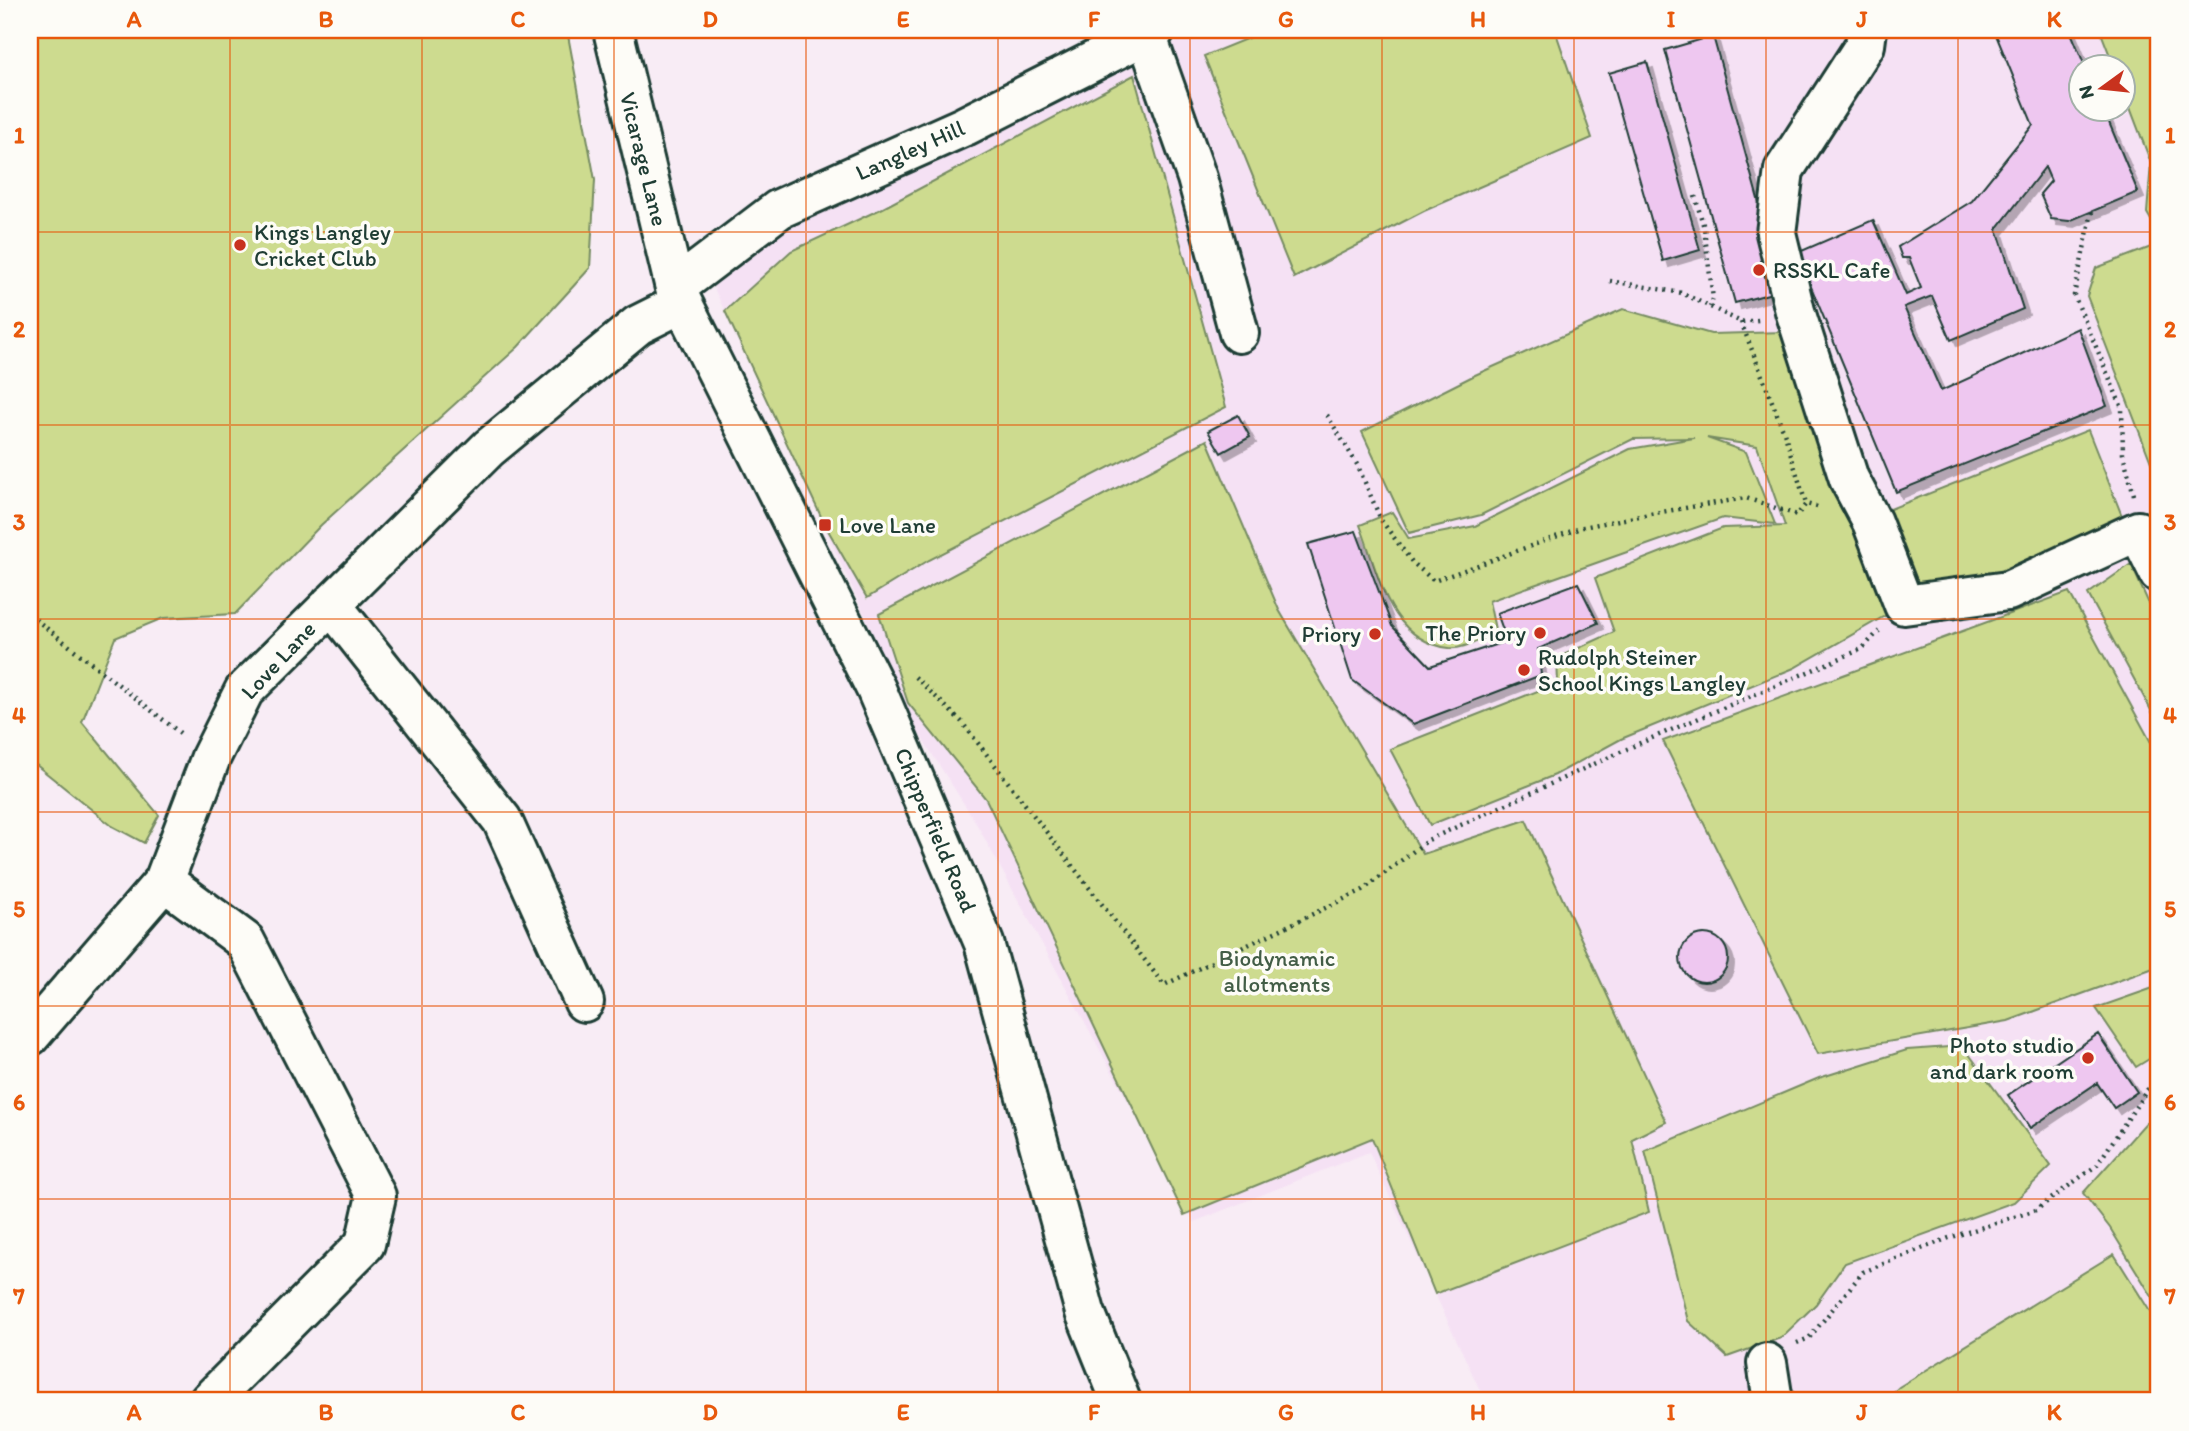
<svg xmlns="http://www.w3.org/2000/svg" width="2189" height="1431" font-family="Itim,sans-serif">
  <style>
    .built { fill: #f5e1f4; fill-rule: evenodd }
    .green { fill: #cddb8f; stroke: #768c62; stroke-width: 2 }
    .building { fill: #eec7f0; stroke: #1f3d34; stroke-width: 2; filter: url(#shadow) }
    .lines { fill: none; stroke-linecap: round; stroke-linejoin: round }
    .minor-casing { stroke: #1f3d34; stroke-width: 44 }
    .path { stroke: #1f3d34; stroke-width: 4.5; stroke-dasharray: 2 5; stroke-linecap: butt }
    .minor { stroke: #fdfcf7; stroke-width: 38 }
    .grid { fill: none; stroke: #e8590c; stroke-width: 2; stroke-opacity: 0.55 }
    .poi-dot { fill: #c8321e; stroke: #fdfcf7; stroke-width: 2.5 }
    .labels { text-anchor: middle; stroke-width: 7; stroke-linejoin: round; paint-order: stroke }
    .street-label { font-size: 23px; fill: #1f3d34; stroke: #fdfcf7 }
    .poi-label { font-size: 23px; fill: #1f3d34; stroke: #fdfcf7; text-anchor: start }
    .park-label { font-size: 23px; fill: #425d46; stroke: #fdfcf7 }
    .neatline { fill: none; stroke: #e8590c; stroke-width: 2.5 }
    .grid-label { font-size: 23px; text-anchor: middle; font-weight: bold; fill: #e8590c }
  </style>
  <defs>
    <filter id="shadow"><feDropShadow dx="6" dy="6" stdDeviation="0" flood-color="#0004"/></filter>
  </defs>
  <rect width="100%" height="100%" fill="#f8ecf5"/>
  <filter id="ink" filterUnits="userSpaceOnUse"><feTurbulence type="fractalNoise" baseFrequency=".0143" numOctaves="2"/><feDisplacementMap in="SourceGraphic" scale="14" xChannelSelector="R" yChannelSelector="G"/><feConvolveMatrix kernelMatrix="1 2 1 2 8 2 1 2 1" color-interpolation-filters="sRGB"/></filter>
  <g filter="url(#ink)">
    <path class="built" d="M 1201,30 L 2159,30 L 2159,1401 L 1485,1401 L 1369,1152 L 1194,1222 L 975,821 L 911,721 L 866,618 L 707,273 L 872,174 L 1139,60 ZM 2080,66 L 2122,66 L 2122,108 L 2080,108 Z"/>
    <path class="green" d="M 30,30 L 567,30 L 595,180 L 590,268 L 518,347 L 321,525 L 235,614 L 163,618 L 115,638 L 82,722 L 159,815 L 144,843 L 112,826 L 30,760 Z
      M 1268,30 L 1555,30 L 1592,138 L 1424,211 L 1294,278 L 1204,56 Z
      M 2100,30 L 2159,30 L 2159,234 L 2147,213 L 2151,163 L 2123,89 L 2122,66 L 2114,66 Z
      M 1134,75 L 1226,407 L 929,560 L 867,598 L 825,525 L 725,311 L 791,251 L 883,208 Z
      M 2159,244 L 2159,468 L 2154,470 L 2087,296 L 2096,268 Z
      M 1623,309 L 1711,334 L 1785,332 L 1854,531 L 1888,614 L 1794,668 L 1621,739 L 1555,775 L 1430,825 L 1390,749 L 1558,683 L 1557,658 L 1614,632 L 1595,578 L 1723,528 L 1785,526 L 1757,446 L 1707,438 L 1746,452 L 1775,524 L 1723,518 L 1489,601 L 1496,634 C 1483,638 1462,650 1449,648 C 1388,640 1379,574 1360,525 L 1392,512 L 1409,539 L 1475,526 L 1630,449 L 1694,438 L 1633,439 L 1481,515 L 1409,533 L 1362,432 L 1475,375 Z
      M 2088,430 L 2122,516 L 2018,571 L 1912,590 L 1885,511 Z
      M 1207,440 L 1279,610 L 1423,854 L 1526,820 L 1666,1122 L 1632,1139 L 1649,1212 L 1435,1294 L 1372,1138 L 1184,1215 L 986,799 L 908,703 L 879,614 Z
      M 2131,564 L 2159,626 L 2159,725 L 2088,594 Z
      M 2069,592 L 2159,757 L 2159,966 L 2008,1021 L 1818,1054 L 1663,741 Z
      M 2159,986 L 2159,1053 L 2136,1067 L 2096,1008 Z
      M 1963,1046 L 2051,1166 L 2014,1202 L 1845,1263 L 1816,1304 L 1781,1338 L 1727,1357 L 1688,1321 L 1645,1151 L 1819,1078 L 1907,1050 Z
      M 2159,1108 L 2159,1308 L 2110,1228 L 2083,1193 Z
      M 2114,1254 L 2159,1326 L 2159,1401 L 1884,1401 L 1899,1387 Z"/>
    <path class="building" d="M 1994,30 L 2070,30 L 2085,66 L 2080,66 L 2080,108 L 2103,108 L 2138,192 L 2069,221 L 2051,219 L 2040,194 L 2051,181 L 2045,167 L 1997,229 L 2023,309 L 1951,340 L 1932,296 L 1904,307 L 1941,391 L 2078,328 L 2107,406 L 1896,492 L 1797,253 L 1873,220 L 1906,295 L 1921,288 L 1909,258 L 1902,258 L 1898,247 L 1972,201 L 2033,125 Z
      M 1713,36 L 1783,290 L 1735,303 L 1665,50 Z
      M 1647,62 L 1700,250 L 1663,261 L 1609,73 Z
      M 1238,415 L 1250,437 L 1221,453 L 1208,431 Z
      M 1356,531 L 1392,626 L 1430,666 L 1507,641 L 1497,613 L 1578,583 L 1598,623 L 1538,649 L 1541,675 L 1413,724 L 1352,680 L 1308,544 Z
      M1680 958a24 24 0 1 1 48 0a24 24 0 1 1-48 0Z
      M 2098,1034 L 2137,1092 L 2114,1108 L 2097,1083 L 2030,1128 L 2008,1095 Z"/>
    <g class="lines">
      <g class="minor-casing">
        <path id="minor" d="M 613,30 L 675,288 L 876,689 L 984,943 L 1085,1312 L 1121,1401
          M 1867,30 L 1865,45 L 1784,170 L 1776,233 L 1795,311 L 1849,479 L 1872,522 L 1904,605 L 2008,591 L 2138,531 L 2159,573
          M 1146,34 L 1197,178 L 1239,333
          M 675,288 L 779,209 L 965,126 L 1155,30
          M 331,604 L 502,820 L 584,1002
          M 164,881 L 245,941 L 376,1196 L 365,1244 L 209,1401
          M 30,1036 L 164,881 L 211,757 L 244,691 L 489,448 L 638,325 L 682,303
          M 1767,1363 L 1773,1401"/>
      </g>
      <path class="path" d="M 1695,196 L 1704,228 L 1713,299 L 1710,307
        M 2092,212 L 2074,295 L 2122,408 L 2123,454 L 2134,495
        M 1610,281 L 1682,293 L 1741,322 L 1759,320
        M 1741,322 L 1784,432 L 1806,504 L 1821,508
        M 1327,415 L 1358,466 L 1381,520 L 1412,562 L 1434,581 L 1583,527 L 1655,513 L 1746,498 L 1797,515 L 1806,504
        M 30,615 L 180,733
        M 915,677 L 961,721 L 1164,985 L 1363,890 L 1428,840 L 1638,744 L 1862,649 L 1879,631
        M 1797,1343 L 1809,1338 L 1863,1272 L 1949,1238 L 2036,1210 L 2097,1165 L 2147,1090 L 2159,1081"/>
      <use href="#minor" class="minor"/>
    </g>
  </g>
  <path class="grid" d="M 230,30 L 230,1401M 422,30 L 422,1401M 614,30 L 614,1401M 806,30 L 806,1401M 998,30 L 998,1401M 1190,30 L 1190,1401M 1382,30 L 1382,1401M 1574,30 L 1574,1401M 1766,30 L 1766,1401M 1958,30 L 1958,1401M 30,232 L 2159,232M 30,425 L 2159,425M 30,619 L 2159,619M 30,812 L 2159,812M 30,1006 L 2159,1006M 30,1199 L 2159,1199"/>
  <g class="poi-dot">
    <circle cx="240" cy="245" r="7"/>
    <circle cx="1759" cy="270" r="7"/>
    <rect x="818" y="518" width="14" height="14" rx="3.5"/>
    <circle cx="1540" cy="633" r="7"/>
    <circle cx="1375" cy="634" r="7"/>
    <circle cx="1524" cy="670" r="7"/>
    <circle cx="2088" cy="1058" r="7"/>
  </g>
  <g class="labels">
    <g class="street-label">
      <text transform="translate(910 150) rotate(-24)" y="8">Langley Hill</text>
      <text transform="translate(644 159) rotate(76)" y="8">Vicarage Lane</text>
      <text transform="translate(278 660) rotate(-47)" y="8">Love Lane</text>
      <text transform="translate(936 830) rotate(67)" y="8">Chipperfield Road</text>
    </g>
    <g class="poi-label">
      <text x="254" y="240">Kings Langley<tspan x="254" dy="26">Cricket Club</tspan></text>
      <text x="1773" y="278">RSSKL Cafe</text>
      <text x="839" y="533">Love Lane</text>
      <text x="1526" y="641" text-anchor="end">The Priory</text>
      <text x="1361" y="642" text-anchor="end">Priory</text>
      <text x="1538" y="665">Rudolph Steiner<tspan x="1538" dy="26">School Kings Langley</tspan></text>
      <text x="2074" y="1053" text-anchor="end">Photo studio<tspan x="2074" dy="26">and dark room</tspan></text>
    </g>
    <g class="park-label">
      <text x="1277" y="966">Biodynamic<tspan x="1277" dy="26">allotments</tspan></text>
    </g>
  </g>
  <rect width="2189" height="1431" fill="none" stroke="#fdfcf7" stroke-width="77"/>
  <g transform="translate(2102 88) rotate(255)"><circle r="33" fill="#fdfcf7" stroke="#a4b0a9" stroke-width="2"/>
  <path d="M0-5L12 26L0 18L-12 26Z" fill="#c8321e"/>
  <text y="-10" font-size="19" font-weight="bold" text-anchor="middle" fill="#1f3d34">N</text>
  </g>
  <rect x="38" y="38" width="2112" height="1354" class="neatline"/>
  <g class="grid-label">
    <text x="134" y="27">A</text>
    <text x="326" y="27">B</text>
    <text x="518" y="27">C</text>
    <text x="710" y="27">D</text>
    <text x="903" y="27">E</text>
    <text x="1094" y="27">F</text>
    <text x="1286" y="27">G</text>
    <text x="1478" y="27">H</text>
    <text x="1671" y="27">I</text>
    <text x="1862" y="27">J</text>
    <text x="2054" y="27">K</text>
    <text x="19" y="143">1</text>
    <text x="2170" y="143">1</text>
    <text x="19" y="337">2</text>
    <text x="2170" y="337">2</text>
    <text x="19" y="530">3</text>
    <text x="2170" y="530">3</text>
    <text x="19" y="723">4</text>
    <text x="2170" y="723">4</text>
    <text x="19" y="917">5</text>
    <text x="2170" y="917">5</text>
    <text x="19" y="1110">6</text>
    <text x="2170" y="1110">6</text>
    <text x="19" y="1304">7</text>
    <text x="2170" y="1304">7</text>
    <text x="134" y="1420">A</text>
    <text x="326" y="1420">B</text>
    <text x="518" y="1420">C</text>
    <text x="710" y="1420">D</text>
    <text x="903" y="1420">E</text>
    <text x="1094" y="1420">F</text>
    <text x="1286" y="1420">G</text>
    <text x="1478" y="1420">H</text>
    <text x="1671" y="1420">I</text>
    <text x="1862" y="1420">J</text>
    <text x="2054" y="1420">K</text>
  </g>
</svg>
